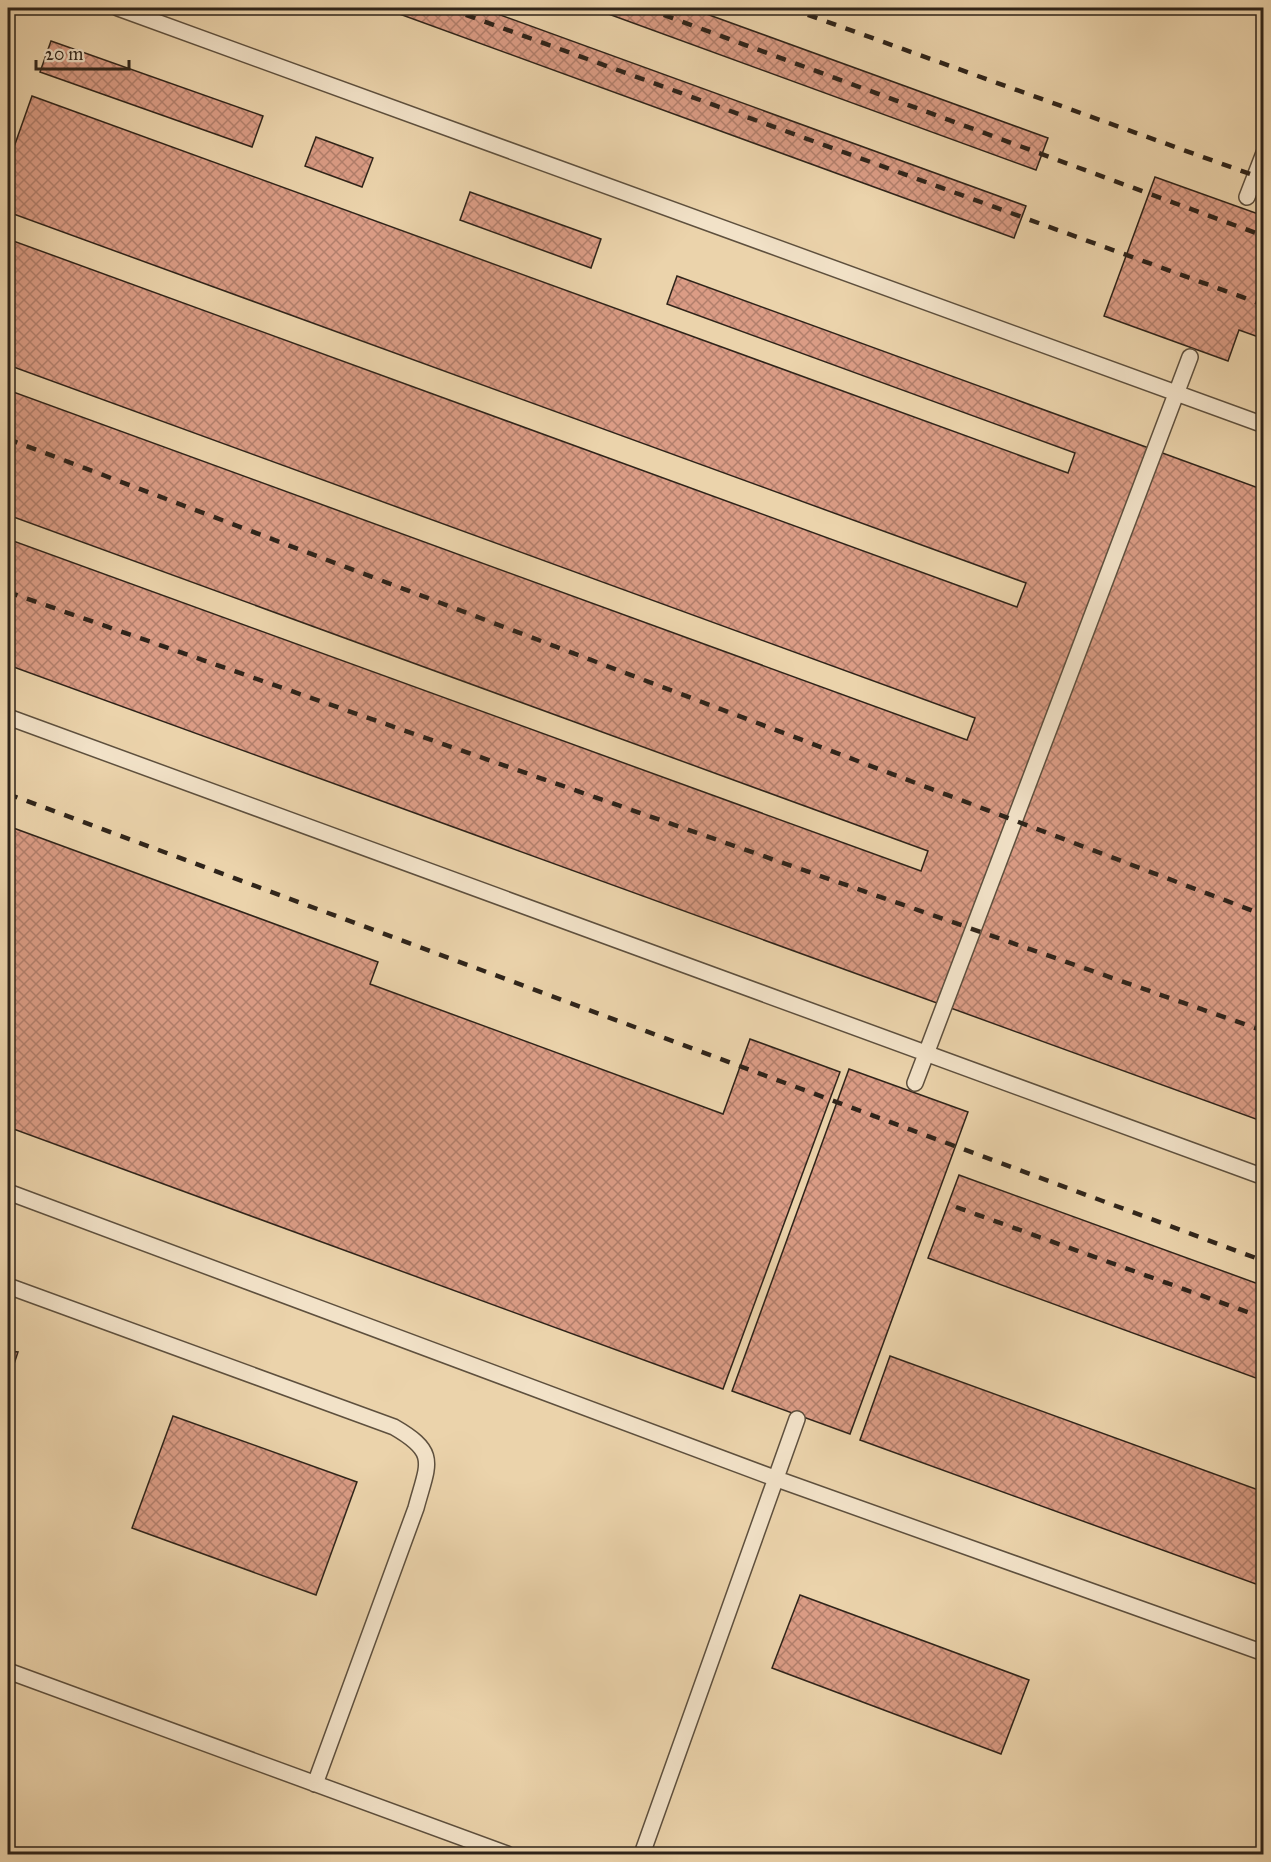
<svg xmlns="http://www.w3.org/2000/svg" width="1271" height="1862" font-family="'IM FELL Great Primer',serif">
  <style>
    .building { fill: url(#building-cross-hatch); stroke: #2f241a; stroke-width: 1.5 }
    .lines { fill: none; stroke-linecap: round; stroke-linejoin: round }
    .service-casing { stroke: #5e503e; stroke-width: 18 }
    .service { stroke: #f2e2c8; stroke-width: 15 }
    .rail { stroke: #2f241a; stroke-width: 4.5; stroke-dasharray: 10 10; stroke-linecap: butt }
  </style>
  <defs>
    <pattern id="building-cross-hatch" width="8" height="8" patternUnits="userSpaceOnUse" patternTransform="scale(1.5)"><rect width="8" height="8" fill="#db9c85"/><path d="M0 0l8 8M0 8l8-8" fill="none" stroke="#b27f6c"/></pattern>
  </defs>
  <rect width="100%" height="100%" fill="#ebd3ab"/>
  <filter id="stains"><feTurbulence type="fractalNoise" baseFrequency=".00333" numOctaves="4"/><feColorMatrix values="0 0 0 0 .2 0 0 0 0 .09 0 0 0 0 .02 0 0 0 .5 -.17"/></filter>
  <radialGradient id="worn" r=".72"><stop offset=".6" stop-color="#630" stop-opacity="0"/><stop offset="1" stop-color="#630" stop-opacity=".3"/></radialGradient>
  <path class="building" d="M 383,8 L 481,8 L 1026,206 L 1014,238 Z
    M 592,8 L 690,8 L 1048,138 L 1036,170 Z
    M 51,41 L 263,116 L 252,147 L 40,72 Z
    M 32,96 L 1068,473 L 1075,453 L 667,304 L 677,276 L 1264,490 L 1264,1122 L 8,665 L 8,539 L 921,871 L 928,851 L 8,515 L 8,390 L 967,740 L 975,718 L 8,365 L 8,239 L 1017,607 L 1026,583 L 8,212 L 8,164 Z
    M 316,137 L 373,158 L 362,187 L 305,166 Z
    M 1155,177 L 1264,216 L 1264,339 L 1239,330 L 1228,361 L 1104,316 Z
    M 470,192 L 601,239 L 591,268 L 460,220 Z
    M 8,826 L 378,962 L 370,984 L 723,1114 L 750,1039 L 840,1072 L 723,1389 L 8,1127 Z
    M 849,1069 L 968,1112 L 850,1434 L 732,1391 Z
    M 959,1175 L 1264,1286 L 1264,1381 L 928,1258 Z
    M 8,1351 L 18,1352 L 8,1382 Z
    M 890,1356 L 1264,1492 L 1264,1587 L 860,1440 Z
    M 173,1416 L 357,1482 L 316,1595 L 132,1528 Z
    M 800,1595 L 1029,1680 L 1001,1754 L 772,1668 Z"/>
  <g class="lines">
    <g class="service-casing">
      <path id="service" d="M 118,8 L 1264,425
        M 1247,197 L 1264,153
        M 8,717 L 1264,1177
        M 915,1083 L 1190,357
        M 8,1192 L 777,1479 L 1264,1653
        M 8,1286 L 394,1427 C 439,1453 428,1463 416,1508 L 315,1784
        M 8,1671 L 507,1854
        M 642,1854 L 797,1419"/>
    </g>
    <use href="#service" class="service"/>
    <path class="rail" d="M 447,8 L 1264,305
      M 645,8 L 1264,236
      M 789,8 L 1264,179
      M 8,439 L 1264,915
      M 8,592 L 1264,1031
      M 8,794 L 1264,1261
      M 956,1207 L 1264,1318"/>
  </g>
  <rect width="1271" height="1862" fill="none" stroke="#ebd3ab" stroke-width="30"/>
  <rect x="9" y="9" width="1253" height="1844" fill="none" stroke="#2f241a" stroke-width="3"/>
  <rect x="15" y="15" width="1241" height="1832" fill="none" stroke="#2f241a" stroke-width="1.5"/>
  <path d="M36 60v9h93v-9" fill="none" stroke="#2f241a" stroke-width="3"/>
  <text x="45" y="60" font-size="18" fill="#2f241a" stroke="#f2e2c8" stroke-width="4.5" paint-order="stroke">20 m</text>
  <rect width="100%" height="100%" filter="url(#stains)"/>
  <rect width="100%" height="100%" fill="url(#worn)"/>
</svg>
